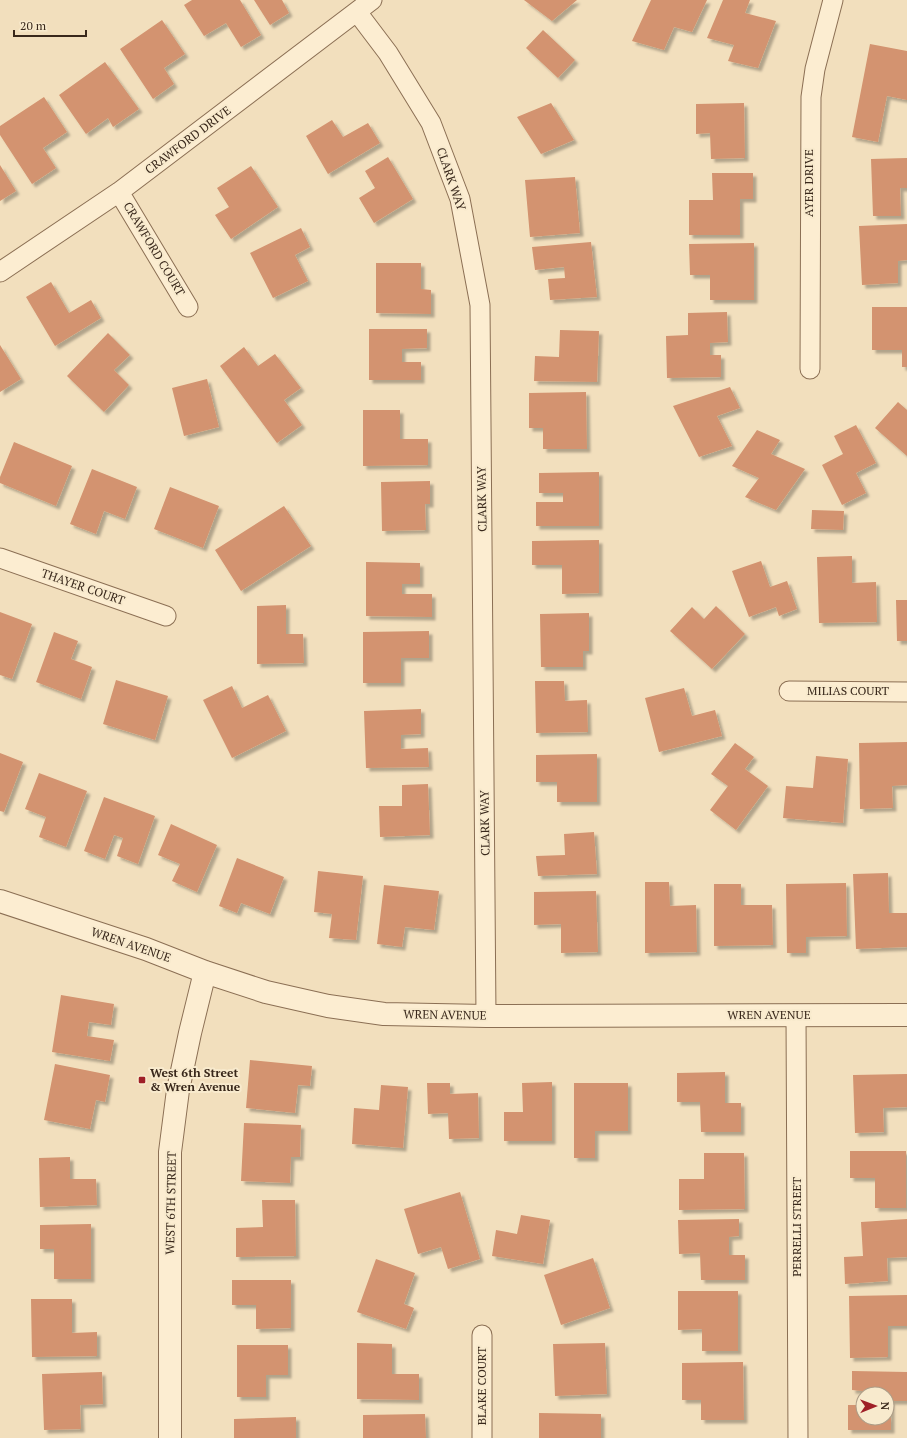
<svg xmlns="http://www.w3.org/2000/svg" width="907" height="1438" font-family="'PT Serif',serif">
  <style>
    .building { fill: #d3936f; filter: url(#shadow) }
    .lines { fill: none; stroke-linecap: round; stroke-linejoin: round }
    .minor-casing { stroke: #8b6f54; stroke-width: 21 }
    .tertiary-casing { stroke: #8b6f54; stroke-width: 24 }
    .minor { stroke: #fcedd1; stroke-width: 19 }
    .tertiary { stroke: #fcedd1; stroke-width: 22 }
    .poi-dot { fill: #9f1f27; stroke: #f8eacd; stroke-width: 1.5 }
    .labels { text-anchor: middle; stroke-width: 4; stroke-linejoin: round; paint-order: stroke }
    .street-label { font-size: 12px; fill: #39281b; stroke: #f8eacd }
    .poi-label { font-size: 12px; font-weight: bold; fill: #39281b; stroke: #f8eacd; text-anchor: start }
  </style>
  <defs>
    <filter id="shadow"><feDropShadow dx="3.5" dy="3.5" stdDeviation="1" flood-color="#0004"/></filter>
  </defs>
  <rect width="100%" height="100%" fill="#f2dfbd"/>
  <path class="building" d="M 192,0 L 240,0 L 261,35 L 241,47 L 226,23 L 204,36 L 184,5 Z
    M 254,0 L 282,0 L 289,13 L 270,25 Z
    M 524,0 L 577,0 L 552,21 Z
    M 651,0 L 707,0 L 692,32 L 674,27 L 664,50 L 632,41 Z
    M 723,0 L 750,0 L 745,13 L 776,21 L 758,68 L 728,61 L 734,45 L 707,38 Z
    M 162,20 L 185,54 L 164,68 L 174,84 L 153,99 L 120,49 Z
    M 543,30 L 575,60 L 558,78 L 526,48 Z
    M 870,44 L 907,51 L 907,100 L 887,96 L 878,142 L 852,137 Z
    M 105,62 L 139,109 L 113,127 L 108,118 L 86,134 L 59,95 Z
    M 44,97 L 67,132 L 43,148 L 56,168 L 32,184 L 0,135 L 0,126 Z
    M 551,103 L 574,140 L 541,154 L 517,117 Z
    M 744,103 L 745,158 L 711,159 L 710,133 L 696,134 L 696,104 Z
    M 332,120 L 343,137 L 368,123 L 380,143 L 328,174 L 306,136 Z
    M 388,157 L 413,199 L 374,223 L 359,198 L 375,188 L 365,171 Z
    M 907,158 L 907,188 L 900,188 L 901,216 L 873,216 L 871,159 Z
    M 0,165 L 16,191 L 0,201 Z
    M 251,166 L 278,207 L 231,239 L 215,215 L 229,207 L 217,188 Z
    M 712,173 L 753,173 L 753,199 L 740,199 L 740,235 L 689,235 L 689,200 L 713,200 Z
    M 575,177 L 580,233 L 530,237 L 525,180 Z
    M 907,224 L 907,260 L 898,261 L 898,283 L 862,285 L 859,226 Z
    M 301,228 L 310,247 L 295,255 L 308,281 L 273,298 L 250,253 Z
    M 591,242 L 597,297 L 550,300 L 548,279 L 565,278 L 564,267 L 535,270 L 532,247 Z
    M 754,243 L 754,300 L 710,300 L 710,275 L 690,275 L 689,244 Z
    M 376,263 L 421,263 L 421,289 L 431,290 L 431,314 L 376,313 Z
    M 51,282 L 69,313 L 91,300 L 101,318 L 55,346 L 26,297 Z
    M 872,307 L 907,307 L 907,367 L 902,367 L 902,350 L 872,350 Z
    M 727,312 L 728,342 L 710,343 L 710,355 L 721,355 L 721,377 L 667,378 L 666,336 L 688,335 L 688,313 Z
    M 369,329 L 427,329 L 427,348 L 402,349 L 402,362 L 421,362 L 421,380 L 369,380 Z
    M 560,330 L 599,331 L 597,382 L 534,381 L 535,356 L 559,357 Z
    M 108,333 L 130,355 L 114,370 L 129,385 L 104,412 L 67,376 Z
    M 0,345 L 21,379 L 0,392 Z
    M 244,347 L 258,366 L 275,354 L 301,388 L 284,400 L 302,425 L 277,443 L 220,366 Z
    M 207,379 L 219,427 L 184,436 L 172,388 Z
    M 730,387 L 740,408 L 717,416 L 732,446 L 699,457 L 673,406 Z
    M 586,392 L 587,449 L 543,449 L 543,428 L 529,428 L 529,393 Z
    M 898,402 L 907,410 L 907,456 L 875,428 Z
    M 363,410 L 400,410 L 400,439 L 428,439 L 428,465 L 363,466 Z
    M 856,425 L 876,463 L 856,473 L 866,493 L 842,505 L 822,465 L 843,454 L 834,436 Z
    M 757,430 L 780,440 L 771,454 L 805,469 L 776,510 L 745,497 L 759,478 L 732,466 Z
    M 14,442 L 72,466 L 56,506 L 0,483 L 0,477 Z
    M 92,469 L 137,487 L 125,519 L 104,511 L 96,534 L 70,524 Z
    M 599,472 L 599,526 L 536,526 L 536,502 L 563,502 L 563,493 L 539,493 L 539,473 Z
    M 430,481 L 430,504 L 425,504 L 426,530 L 382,531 L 381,482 Z
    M 170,487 L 219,506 L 203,548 L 154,529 Z
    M 284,506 L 311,546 L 241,591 L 215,550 Z
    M 812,510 L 844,511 L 843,530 L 811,529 Z
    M 599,540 L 599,593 L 562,594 L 562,565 L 532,565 L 532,541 Z
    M 852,556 L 852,583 L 876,582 L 877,622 L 819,623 L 817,557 Z
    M 761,561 L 770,587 L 787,581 L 797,609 L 779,616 L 776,607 L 749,617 L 732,571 Z
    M 366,562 L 420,563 L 420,584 L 402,584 L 402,594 L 432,594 L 432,617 L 366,616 Z
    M 896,600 L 907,600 L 907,641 L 897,641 Z
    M 286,605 L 286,634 L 303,634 L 304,663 L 257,664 L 257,606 Z
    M 716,606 L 745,634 L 712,669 L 670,631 L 692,607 L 704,619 Z
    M 0,612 L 32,624 L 12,679 L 0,675 Z
    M 589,613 L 589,651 L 583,651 L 583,667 L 541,667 L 540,614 Z
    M 429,631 L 429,658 L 401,658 L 401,683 L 363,683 L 363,632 Z
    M 54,632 L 78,641 L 71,659 L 92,667 L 81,699 L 36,682 Z
    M 116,680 L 168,696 L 155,740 L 103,724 Z
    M 535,681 L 564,681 L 565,701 L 587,700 L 588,732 L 536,733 Z
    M 232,686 L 242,708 L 268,695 L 286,731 L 232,758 L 203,700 Z
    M 684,688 L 692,716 L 715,710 L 722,736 L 659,752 L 645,698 Z
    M 421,709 L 421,734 L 401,735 L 401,749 L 428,748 L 429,767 L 366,768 L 364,711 Z
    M 907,742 L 907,785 L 892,786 L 893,808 L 860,809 L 859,743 Z
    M 735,743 L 754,757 L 745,769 L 768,786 L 736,830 L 710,810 L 728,786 L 711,774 Z
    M 0,753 L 23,762 L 4,812 L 0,811 Z
    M 597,754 L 597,802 L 557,802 L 557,782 L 536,782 L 536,755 Z
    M 816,756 L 848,759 L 843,823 L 783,818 L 786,786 L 813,788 Z
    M 39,773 L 87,791 L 66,847 L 39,837 L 46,817 L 25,809 Z
    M 428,784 L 430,835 L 380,837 L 379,806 L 402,806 L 402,785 Z
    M 104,797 L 155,816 L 138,864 L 117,856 L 123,838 L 114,835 L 105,859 L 84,851 Z
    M 171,824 L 217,845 L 197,892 L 172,881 L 180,864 L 158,855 Z
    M 594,832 L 597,874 L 538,876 L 536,856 L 565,855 L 564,834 Z
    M 237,858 L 284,877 L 270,914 L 241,903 L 237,913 L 219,906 Z
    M 318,871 L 363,876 L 356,940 L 329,938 L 332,914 L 314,912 Z
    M 888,873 L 889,913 L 907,913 L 907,947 L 856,949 L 853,874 Z
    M 645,882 L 669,882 L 670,906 L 696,905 L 697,952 L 645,953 Z
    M 846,883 L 847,936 L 806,937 L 806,953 L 787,953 L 786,884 Z
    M 714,884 L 741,884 L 741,905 L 772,905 L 773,945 L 714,946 Z
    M 384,885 L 439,891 L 434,930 L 405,927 L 402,947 L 377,944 Z
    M 596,891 L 598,952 L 561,953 L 561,924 L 534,925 L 534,892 Z
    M 61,995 L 114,1004 L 111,1025 L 89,1022 L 87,1036 L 114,1040 L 110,1061 L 52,1052 Z
    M 250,1060 L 312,1066 L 310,1086 L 298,1085 L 295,1113 L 246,1108 Z
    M 55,1064 L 110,1075 L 105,1102 L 96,1100 L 90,1129 L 44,1120 Z
    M 725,1072 L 725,1103 L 741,1103 L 741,1132 L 701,1132 L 700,1102 L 677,1102 L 677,1073 Z
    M 907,1074 L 907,1107 L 883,1108 L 884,1132 L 855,1133 L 853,1075 Z
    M 552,1082 L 552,1141 L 504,1141 L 504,1112 L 523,1112 L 522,1083 Z
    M 427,1083 L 450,1083 L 450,1094 L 478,1093 L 479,1138 L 449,1139 L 448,1113 L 428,1114 Z
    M 574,1083 L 628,1083 L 628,1131 L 595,1131 L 595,1158 L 574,1158 Z
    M 381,1085 L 408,1087 L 403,1148 L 352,1144 L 354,1108 L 379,1110 Z
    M 244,1123 L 301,1125 L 300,1157 L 291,1157 L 290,1183 L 241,1181 Z
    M 850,1151 L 906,1151 L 906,1208 L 875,1208 L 875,1178 L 850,1178 Z
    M 704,1153 L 744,1153 L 745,1209 L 679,1210 L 679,1179 L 704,1179 Z
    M 70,1157 L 70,1179 L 96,1179 L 97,1205 L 40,1207 L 39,1158 Z
    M 460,1192 L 480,1259 L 448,1269 L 441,1247 L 418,1254 L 404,1209 Z
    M 262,1200 L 295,1200 L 296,1256 L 236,1257 L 236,1228 L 263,1227 Z
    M 521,1215 L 550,1220 L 543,1264 L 492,1256 L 496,1230 L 517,1234 Z
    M 739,1219 L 739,1236 L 729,1237 L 729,1255 L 745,1255 L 745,1280 L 701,1280 L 700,1253 L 679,1254 L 678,1220 Z
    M 907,1219 L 907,1257 L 887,1258 L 888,1281 L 845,1284 L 844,1257 L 863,1256 L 861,1222 Z
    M 91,1224 L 91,1279 L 54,1279 L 54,1249 L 40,1249 L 40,1225 Z
    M 593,1258 L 610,1308 L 561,1325 L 544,1275 Z
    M 376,1259 L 415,1273 L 404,1304 L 414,1308 L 406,1329 L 357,1312 Z
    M 232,1280 L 291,1280 L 291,1328 L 256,1329 L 256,1305 L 232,1305 Z
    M 678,1291 L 738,1291 L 738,1351 L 702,1351 L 702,1329 L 678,1330 Z
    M 907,1295 L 907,1326 L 888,1326 L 888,1357 L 850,1358 L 849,1296 Z
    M 31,1299 L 72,1299 L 72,1333 L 97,1332 L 97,1356 L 32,1357 Z
    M 357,1343 L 392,1344 L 392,1374 L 419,1374 L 419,1400 L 357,1399 Z
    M 605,1343 L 607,1394 L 555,1396 L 553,1344 Z
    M 237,1345 L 288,1345 L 288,1375 L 266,1375 L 266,1397 L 237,1397 Z
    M 743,1362 L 744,1420 L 701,1420 L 701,1400 L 682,1400 L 682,1363 Z
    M 852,1371 L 907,1372 L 907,1401 L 891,1401 L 891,1430 L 848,1430 L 848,1405 L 863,1405 L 863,1418 L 887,1418 L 887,1394 L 862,1394 L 862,1391 L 852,1390 Z
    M 102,1372 L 103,1404 L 80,1405 L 81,1429 L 44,1430 L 42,1374 Z
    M 539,1413 L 601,1414 L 601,1438 L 539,1438 Z
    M 425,1414 L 426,1438 L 363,1438 L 363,1415 Z
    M 296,1417 L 296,1438 L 234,1438 L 234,1419 Z"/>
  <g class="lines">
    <g class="minor-casing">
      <path id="minor" d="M 357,12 L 388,53 L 431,123 L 460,199 L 480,305 L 486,1016
        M 119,192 L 188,307
        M 0,272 L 119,192 L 372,0
        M 810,369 L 811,97 L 815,69 L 833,0
        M 0,558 L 166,616
        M 789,691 L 907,692
        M 796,1015 L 798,1438
        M 482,1335 L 482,1438"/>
    </g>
    <g class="tertiary-casing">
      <path id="tertiary" d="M 0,901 L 146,949 L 205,972 L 266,992 L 328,1006 L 384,1014 L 486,1016 L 907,1015
        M 170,1438 L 170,1152 L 178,1090 L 190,1033 L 205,972"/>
    </g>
    <use href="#minor" class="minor"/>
    <use href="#tertiary" class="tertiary"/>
  </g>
  <rect class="poi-dot" x="138" y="1076" width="8" height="8" rx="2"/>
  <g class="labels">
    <g class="street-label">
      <text transform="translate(188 140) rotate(-37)" y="4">CRAWFORD DRIVE</text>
      <text transform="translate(451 179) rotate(71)" y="4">CLARK WAY</text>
      <text transform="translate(809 183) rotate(-90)" y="4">AYER DRIVE</text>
      <text transform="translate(154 249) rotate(59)" y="4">CRAWFORD COURT</text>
      <text transform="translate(482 499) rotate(-91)" y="4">CLARK WAY</text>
      <text transform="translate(83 587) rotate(19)" y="4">THAYER COURT</text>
      <text x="848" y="695">MILIAS COURT</text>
      <text transform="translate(485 823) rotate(-91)" y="4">CLARK WAY</text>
      <text transform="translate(131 945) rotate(19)" y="4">WREN AVENUE</text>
      <text transform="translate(445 1015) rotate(1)" y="4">WREN AVENUE</text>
      <text x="769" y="1019">WREN AVENUE</text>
      <text transform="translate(171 1203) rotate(-89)" y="4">WEST 6TH STREET</text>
      <text transform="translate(797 1227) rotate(-90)" y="4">PERRELLI STREET</text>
      <text transform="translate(482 1386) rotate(-90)" y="4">BLAKE COURT</text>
    </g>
    <g class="poi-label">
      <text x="150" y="1077">West 6th Street<tspan x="150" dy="14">&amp; Wren Avenue</tspan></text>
    </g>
  </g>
  <g transform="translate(875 1406) rotate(89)"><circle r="19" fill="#f8eacd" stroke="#ac9c86"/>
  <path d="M0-3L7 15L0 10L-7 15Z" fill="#9f1f27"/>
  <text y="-6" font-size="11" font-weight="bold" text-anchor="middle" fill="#39281b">N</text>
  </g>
  <path d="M14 30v6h72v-6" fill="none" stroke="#39281b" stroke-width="2"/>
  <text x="20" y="30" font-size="12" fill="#39281b" stroke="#f8eacd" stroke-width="3" paint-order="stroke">20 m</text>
</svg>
